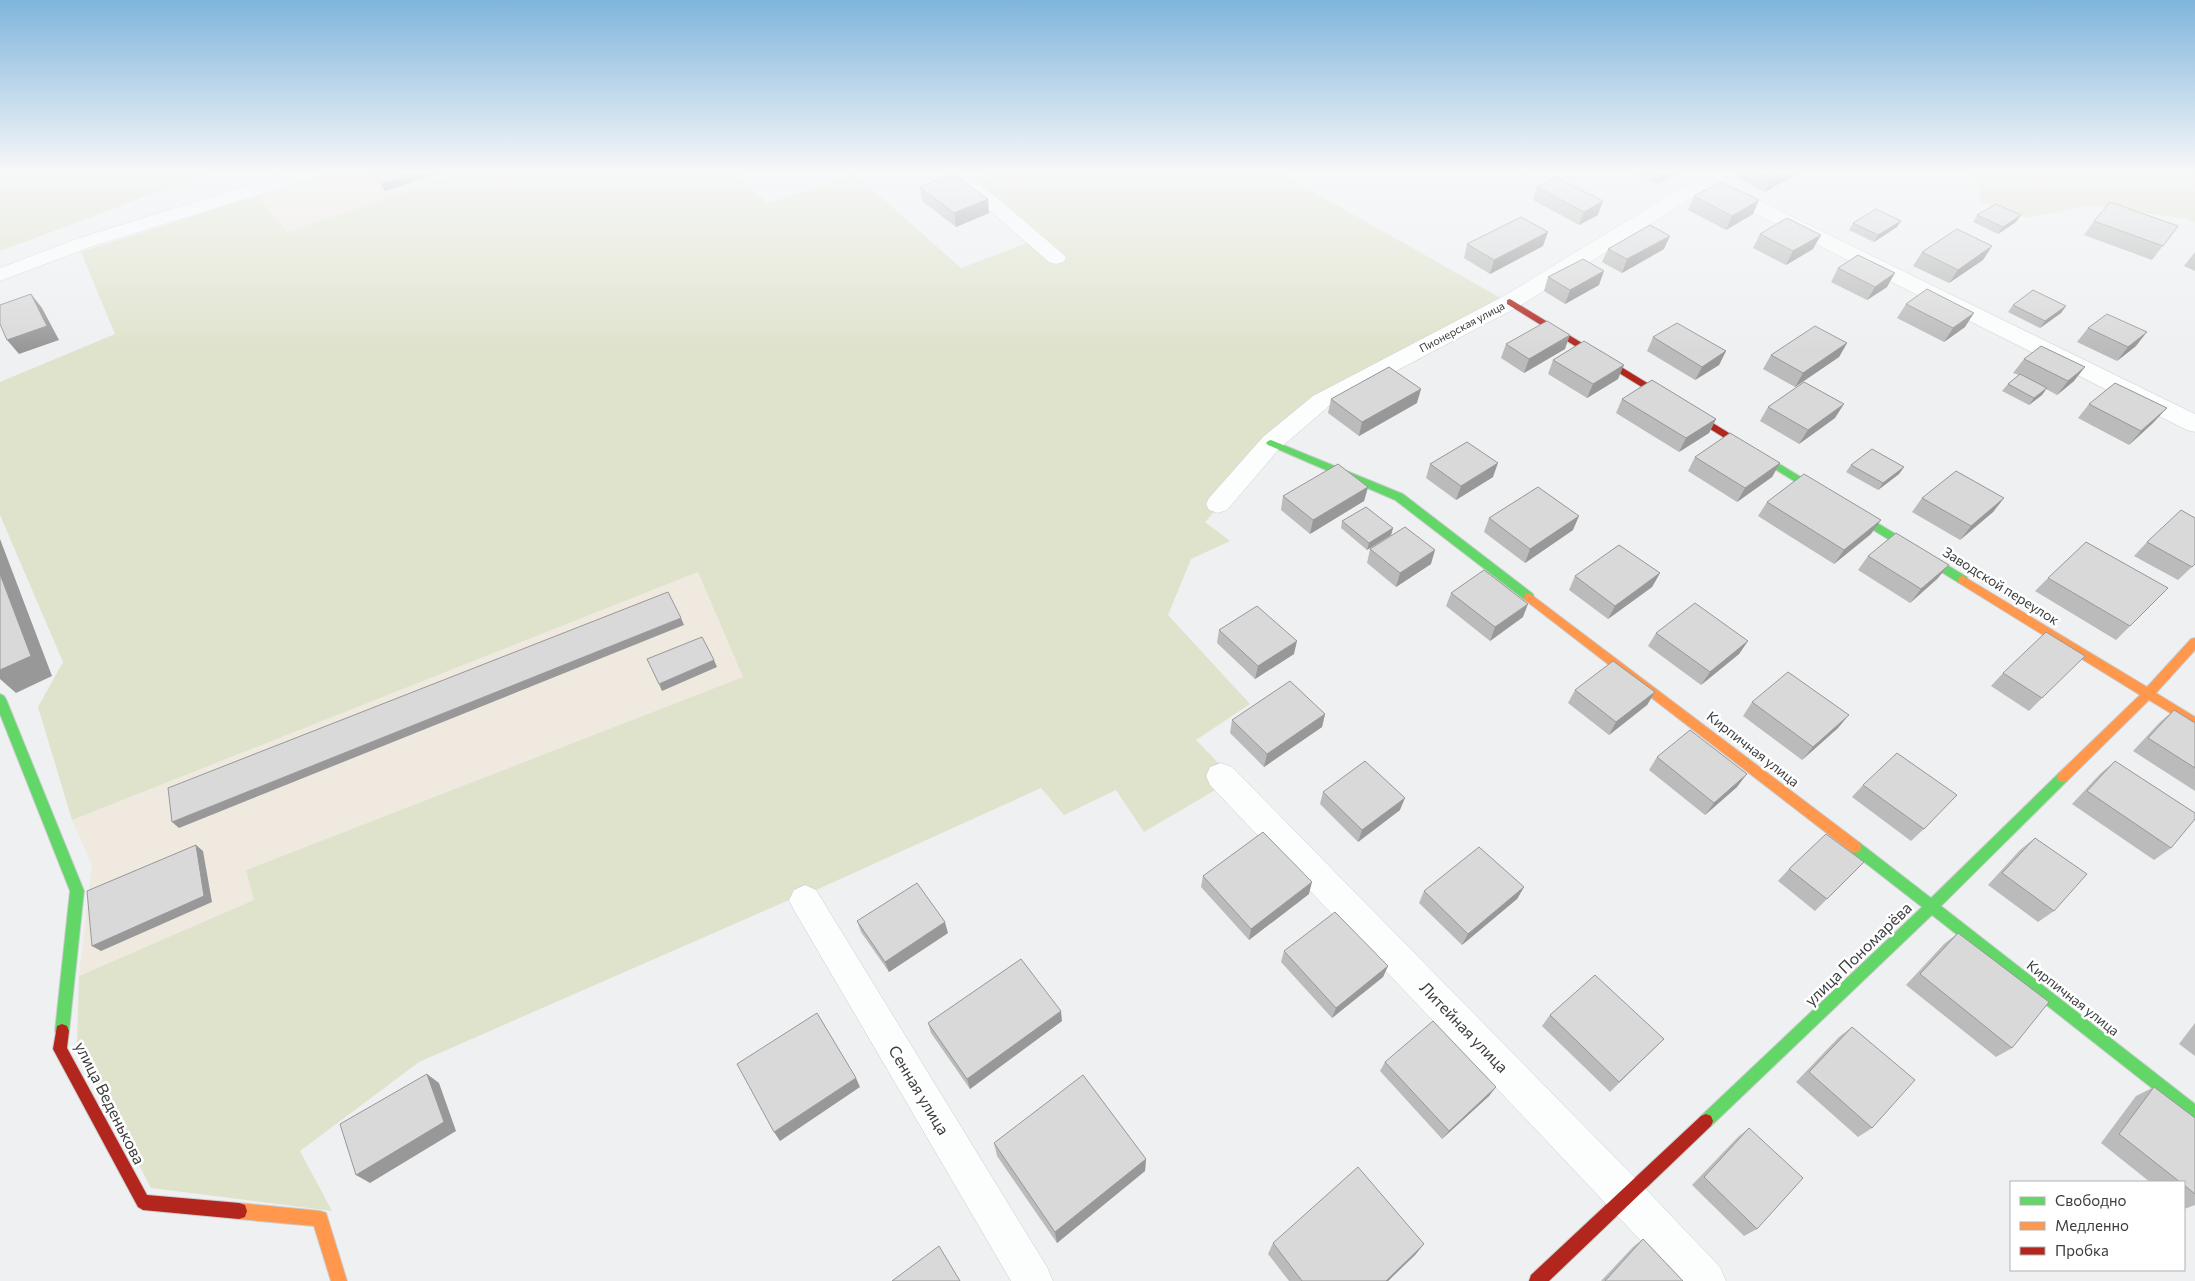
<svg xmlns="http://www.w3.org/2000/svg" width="2195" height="1281" font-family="Commissioner,sans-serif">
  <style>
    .industrial { fill: #efe9df }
    .green { fill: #dfe3cc }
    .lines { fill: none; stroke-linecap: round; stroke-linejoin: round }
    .street-casing { stroke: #cbcdcf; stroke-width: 1 }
    .fast-casing { stroke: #cbcdcf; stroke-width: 2 }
    .slow-casing { stroke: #cbcdcf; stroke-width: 2 }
    .jam-casing { stroke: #cbcdcf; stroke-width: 2 }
    .street { fill: #fcfdfd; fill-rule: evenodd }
    .fast { fill: #63d668; fill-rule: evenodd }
    .slow { fill: #ff974d; fill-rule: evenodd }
    .jam { fill: #b3261e; fill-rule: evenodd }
    .wall { fill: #bbb }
    .shaded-wall { fill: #989899 }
    .building { fill: #d9d9da; stroke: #989899 }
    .labels { text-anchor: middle; stroke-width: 5; stroke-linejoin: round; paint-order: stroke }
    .far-street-label { font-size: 11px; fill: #3b3d3e; stroke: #fff }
    .street-label { font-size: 14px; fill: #3b3d3e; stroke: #fff }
    .near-street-label { font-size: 16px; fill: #3b3d3e; stroke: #fff }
  </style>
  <rect width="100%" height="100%" fill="#eef0f2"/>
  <path class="industrial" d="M 340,170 L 469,170 L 287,232 L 257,196 Z
    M 698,572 L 743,677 L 246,870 L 255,900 L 79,976 L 92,865 L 72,820 Z"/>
  <path class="green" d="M 0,170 L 217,170 L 0,251 Z
    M 469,170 L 731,170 L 767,203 L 856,175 L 961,268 L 1032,241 L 975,182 L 1005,170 L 1275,170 L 1504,300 L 1319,396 L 1205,522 L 1230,541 L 1191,559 L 1168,615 L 1250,704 L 1196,740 L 1234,779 L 1144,832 L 1116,790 L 1064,815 L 1041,788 L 816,890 L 789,900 L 419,1062 L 300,1151 L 332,1211 L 151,1188 L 77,1046 L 79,976 L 254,900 L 246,870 L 743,677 L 698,572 L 72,820 L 38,707 L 63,662 L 0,515 L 0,382 L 115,334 L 81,252 L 257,196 L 287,232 Z
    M 1973,170 L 2195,170 L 2195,222 L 2186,219 L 2093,205 L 2027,218 L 1981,202 Z"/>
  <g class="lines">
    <g class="street-casing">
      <path id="street" d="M 298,170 L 328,170 L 326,174 L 93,246 L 0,281 L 0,268 L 79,238 Z
        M 943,170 L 964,170 L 1063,254 L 1066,258 L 1063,262 L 1056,264 L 1049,262 Z
        M 1673,170 L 1698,170 L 1704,174 L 1709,170 L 1732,170 L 1719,181 L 2195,414 L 2195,432 L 2187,430 L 1706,189 L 1518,307 L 1329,406 L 1279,449 L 1227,510 L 1218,513 L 1209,510 L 1206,504 L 1209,498 L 1263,437 L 1313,396 L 1502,297 L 1691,182 L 1675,174 Z
        M 1221,763 L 1232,767 L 1640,1183 L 1720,1267 L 1726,1281 L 1679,1281 L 1210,785 L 1206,776 L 1210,767 Z
        M 805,885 L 816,890 L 1047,1267 L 1053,1281 L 1011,1281 L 794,910 L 789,900 L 794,890 Z"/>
    </g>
    <g class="fast-casing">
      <path id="fast" d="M 1726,432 L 1967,577 L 1968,580 L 1967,583 L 1959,583 L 1723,437 L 1721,435 Z
        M 1271,440 L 1403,494 L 1533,594 L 1534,597 L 1533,600 L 1525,600 L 1395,500 L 1268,445 L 1266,443 L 1268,441 Z
        M 0,694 L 4,696 L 6,699 L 84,891 L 69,1031 L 67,1036 L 62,1038 L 57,1036 L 55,1031 L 70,891 L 0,714 Z
        M 2063,772 L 2067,773 L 2069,777 L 2067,781 L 1941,906 L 2195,1104 L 2195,1120 L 2190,1118 L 1932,915 L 1711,1126 L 1706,1128 L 1701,1126 L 1699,1121 L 1701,1116 L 1922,907 L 1850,851 L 1849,847 L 1850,843 L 1855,841 L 1860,843 L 1931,898 L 2059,773 Z"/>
    </g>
    <g class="slow-casing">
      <path id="slow" d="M 1963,576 L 2147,687 L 2191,639 L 2195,638 L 2195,650 L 2156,693 L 2195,717 L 2195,728 L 2149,700 L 2067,781 L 2063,782 L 2059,781 L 2057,777 L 2059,773 L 2140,695 L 1959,583 L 1958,580 L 1959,577 Z
        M 1529,593 L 1860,843 L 1861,847 L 1860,851 L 1855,853 L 1850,851 L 1525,600 L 1524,597 L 1525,594 Z
        M 239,1203 L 320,1211 L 326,1213 L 347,1281 L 331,1281 L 314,1226 L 239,1219 L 233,1217 L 231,1211 L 233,1205 Z"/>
    </g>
    <g class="jam-casing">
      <path id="jam" d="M 1510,299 L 1729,433 L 1731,435 L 1729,437 L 1723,437 L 1507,304 L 1507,300 Z
        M 62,1024 L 67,1026 L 69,1031 L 67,1048 L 147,1195 L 239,1203 L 245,1205 L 247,1211 L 245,1217 L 239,1219 L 143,1210 L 138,1207 L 53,1049 L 57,1026 Z
        M 1706,1114 L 1711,1116 L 1713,1121 L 1711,1126 L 1549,1281 L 1529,1281 L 1531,1275 L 1701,1116 Z"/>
    </g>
    <use href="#street" class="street"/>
    <use href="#fast" class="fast"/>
    <use href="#slow" class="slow"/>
    <use href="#jam" class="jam"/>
  </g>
  <path class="wall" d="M 371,170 L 447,170 L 385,191 Z
    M 1629,170 L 1677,170 L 1675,175 L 1657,184 Z
    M 1741,170 L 1800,170 L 1799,173 L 1765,192 L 1737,178 Z
    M 920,187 L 989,213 L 956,227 L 922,201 Z
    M 1537,187 L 1598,215 L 1579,225 L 1533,200 Z
    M 1694,196 L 1753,214 L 1726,230 L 1688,210 Z
    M 1977,215 L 2021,215 L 2016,222 L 1998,234 L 1973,222 Z
    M 1901,221 L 1897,227 L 1874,242 L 1849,230 L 1853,223 Z
    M 2094,221 L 2178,226 L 2152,260 L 2084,235 Z
    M 1760,234 L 1813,249 L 1786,265 L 1753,248 Z
    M 1467,244 L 1543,246 L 1490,274 L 1464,258 Z
    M 1992,246 L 1983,260 L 1949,283 L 1913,266 L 1922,252 Z
    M 1608,249 L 1664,249 L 1622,273 L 1602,262 Z
    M 2195,252 L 2195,271 L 2184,266 Z
    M 1838,268 L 1887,287 L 1867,300 L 1831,282 Z
    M 1548,277 L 1599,285 L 1565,304 L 1544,291 Z
    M 1906,304 L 1965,327 L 1944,342 L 1897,318 Z
    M 2013,305 L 2066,306 L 2061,313 L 2040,328 L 2008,312 Z
    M 2088,328 L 2136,346 L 2117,361 L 2077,342 Z
    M 1653,337 L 1726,351 L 1719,365 L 1695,380 L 1647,351 Z
    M 1847,343 L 1839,357 L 1795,387 L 1763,369 L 1771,355 Z
    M 1506,344 L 1565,349 L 1524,373 L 1501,358 Z
    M 2024,359 L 2074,381 L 2057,395 L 2046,389 L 2042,395 L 2029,405 L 2002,391 L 2008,384 L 2019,375 L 2013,373 Z
    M 1553,360 L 1618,379 L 1587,398 L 1548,374 Z
    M 1331,399 L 1417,403 L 1359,436 L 1328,413 Z
    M 1622,399 L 1716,419 L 1709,433 L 1679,452 L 1616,413 Z
    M 2089,404 L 2154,422 L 2129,445 L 2078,418 Z
    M 1768,407 L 1835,418 L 1799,444 L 1760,421 Z
    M 1695,457 L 1780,463 L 1772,477 L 1737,502 L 1688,471 Z
    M 1430,464 L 1493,477 L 1456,500 L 1426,478 Z
    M 1851,465 L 1904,467 L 1899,474 L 1878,490 L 1846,472 Z
    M 1368,487 L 1364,501 L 1310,534 L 1281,510 L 1283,496 Z
    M 1922,498 L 2004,498 L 1993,512 L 1960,540 L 1912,512 Z
    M 1767,502 L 1871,534 L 1834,564 L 1758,516 Z
    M 1489,518 L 1573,530 L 1525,563 L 1484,532 Z
    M 1342,521 L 1393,528 L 1391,535 L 1367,550 L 1341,528 Z
    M 2147,542 L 2195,564 L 2178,580 L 2134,556 Z
    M 1370,549 L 1431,564 L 1396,587 L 1367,563 Z
    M 1868,556 L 1949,565 L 1937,579 L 1910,603 L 1858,570 Z
    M 1660,573 L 1652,587 L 1608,619 L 1569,590 L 1575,576 Z
    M 2048,578 L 2130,626 L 2116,640 L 2035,591 Z
    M 1451,593 L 1523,617 L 1490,641 L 1446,606 Z
    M 1219,630 L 1294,654 L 1255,679 L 1217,643 Z
    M 1656,633 L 1748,641 L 1739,654 L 1701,685 L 1648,646 Z
    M 2003,673 L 2042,698 L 2029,711 L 1991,686 Z
    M 1575,690 L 1655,692 L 1647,705 L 1609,735 L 1568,703 Z
    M 1752,702 L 1838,728 L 1802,760 L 1743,716 Z
    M 2174,710 L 2195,723 L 2195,791 L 2133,751 L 2159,723 Z
    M 1325,714 L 1322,727 L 1264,767 L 1230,733 L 1232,720 Z
    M 1657,757 L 1737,787 L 1705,815 L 1649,770 Z
    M 2115,761 L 2171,848 L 2154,860 L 2072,804 L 2100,774 Z
    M 1863,785 L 1924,829 L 1911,841 L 1852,797 Z
    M 1323,792 L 1400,810 L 1358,842 L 1320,804 Z
    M 2035,838 L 2054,911 L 2038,922 L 1988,885 L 2020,850 Z
    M 1864,862 L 1815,911 L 1778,881 L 1789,869 Z
    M 1203,876 L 1309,894 L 1249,940 L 1201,887 Z
    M 1524,887 L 1517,899 L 1462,945 L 1419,903 L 1424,891 Z
    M 857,921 L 948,933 L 889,972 L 861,932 Z
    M 1958,933 L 2012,1048 L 1996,1057 L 1906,985 L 1944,944 Z
    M 1284,951 L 1388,966 L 1383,977 L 1332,1018 L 1281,962 Z
    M 1550,1015 L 1664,1039 L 1610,1092 L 1542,1026 Z
    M 1062,1021 L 970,1089 L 931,1033 L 928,1023 Z
    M 2195,1023 L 2195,1056 L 2179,1044 Z
    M 1852,1027 L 1872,1128 L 1858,1137 L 1796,1082 L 1839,1037 Z
    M 1385,1062 L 1496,1087 L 1489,1096 L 1442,1139 L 1380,1071 Z
    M 2154,1087 L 2195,1118 L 2195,1205 L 2184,1209 L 2184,1182 L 2150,1182 L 2101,1143 L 2136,1096 Z
    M 1749,1128 L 1757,1229 L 1744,1236 L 1692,1185 L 1738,1137 Z
    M 994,1143 L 1146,1159 L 1145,1171 L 1057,1243 L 997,1156 Z
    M 1643,1239 L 1683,1281 L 1601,1281 L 1633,1247 Z
    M 1273,1243 L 1424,1244 L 1415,1255 L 1388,1281 L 1289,1281 L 1268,1254 Z"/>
  <path class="shaded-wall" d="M 423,170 L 447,170 L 385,191 L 381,184 Z
    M 1663,170 L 1677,170 L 1675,175 L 1657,184 L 1662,171 Z
    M 1786,170 L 1800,170 L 1799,173 L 1765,192 L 1771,178 Z
    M 988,199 L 989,213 L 956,227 L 954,213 Z
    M 1759,200 L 1753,214 L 1726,230 L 1732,216 Z
    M 1603,201 L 1598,215 L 1579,225 L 1584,212 Z
    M 2021,215 L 2016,222 L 1998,234 L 2003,227 Z
    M 1901,221 L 1897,227 L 1874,242 L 1878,235 Z
    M 1548,232 L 1543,246 L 1490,274 L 1494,260 Z
    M 1821,235 L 1813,249 L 1786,265 L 1793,251 Z
    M 1670,236 L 1664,249 L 1622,273 L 1627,259 Z
    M 1992,246 L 1983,260 L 1949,283 L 1958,270 Z
    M 1604,271 L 1599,285 L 1565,304 L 1570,290 Z
    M 1895,273 L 1887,287 L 1867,300 L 1875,287 Z
    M 31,294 L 42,308 L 59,340 L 19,354 L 7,340 Z
    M 2066,306 L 2061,313 L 2040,328 L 2045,321 Z
    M 1974,313 L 1965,327 L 1944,342 L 1953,328 Z
    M 2147,332 L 2136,346 L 2117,361 L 2128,347 Z
    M 1570,335 L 1565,349 L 1524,373 L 1529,359 Z
    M 1847,343 L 1839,357 L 1795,387 L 1803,373 Z
    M 1726,351 L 1719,365 L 1695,380 L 1702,367 Z
    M 1624,365 L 1618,379 L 1587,398 L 1593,384 Z
    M 2085,367 L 2074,381 L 2057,395 L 2068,381 Z
    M 2047,388 L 2042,395 L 2029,405 L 2034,398 Z
    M 1421,389 L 1417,403 L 1359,436 L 1362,422 Z
    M 1844,404 L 1835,418 L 1799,444 L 1808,430 Z
    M 2167,408 L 2154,422 L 2129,445 L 2141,431 Z
    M 1716,419 L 1709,433 L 1679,452 L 1686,438 Z
    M 1498,463 L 1493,477 L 1456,500 L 1461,486 Z
    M 1780,463 L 1772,477 L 1737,502 L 1745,488 Z
    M 1904,467 L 1899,474 L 1878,490 L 1883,483 Z
    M 1368,487 L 1364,501 L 1310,534 L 1313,520 Z
    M 2004,498 L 1993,512 L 1960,540 L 1971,526 Z
    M 1579,516 L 1573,530 L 1525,563 L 1530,549 Z
    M 1881,520 L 1871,534 L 1834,564 L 1844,550 Z
    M 1393,528 L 1391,535 L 1367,550 L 1369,543 Z
    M 0,539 L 52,676 L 16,693 L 0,679 Z
    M 1435,550 L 1431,564 L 1396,587 L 1400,573 Z
    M 1949,565 L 1937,579 L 1910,603 L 1921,589 Z
    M 1660,573 L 1652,587 L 1608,619 L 1615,606 Z
    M 1528,604 L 1523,617 L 1490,641 L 1495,627 Z
    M 681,618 L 684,625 L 179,828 L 172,822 Z
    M 1297,641 L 1294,654 L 1255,679 L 1258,666 Z
    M 1748,641 L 1739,654 L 1701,685 L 1710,672 Z
    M 714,660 L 717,667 L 662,691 L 659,684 Z
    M 1655,692 L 1647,705 L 1609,735 L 1616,722 Z
    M 1325,714 L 1322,727 L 1264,767 L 1267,754 Z
    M 1849,715 L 1838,728 L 1802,760 L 1813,747 Z
    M 1747,774 L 1737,787 L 1705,815 L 1714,803 Z
    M 1405,798 L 1400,810 L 1358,842 L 1362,830 Z
    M 196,845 L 203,851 L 212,902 L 101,951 L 92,946 Z
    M 1312,882 L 1309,894 L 1249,940 L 1251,929 Z
    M 1524,887 L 1517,899 L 1462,945 L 1468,934 Z
    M 945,922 L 948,933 L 889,972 L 885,962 Z
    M 1388,966 L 1383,977 L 1332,1018 L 1336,1008 Z
    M 1061,1011 L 1062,1021 L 970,1089 L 967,1079 Z
    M 427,1074 L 439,1083 L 456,1131 L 370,1183 L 356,1175 Z
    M 856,1078 L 860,1087 L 780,1141 L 774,1132 Z
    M 1496,1087 L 1489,1096 L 1442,1139 L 1449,1131 Z
    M 1146,1159 L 1145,1171 L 1057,1243 L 1055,1232 Z
    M 1424,1244 L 1415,1255 L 1388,1281 L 1386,1281 Z"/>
  <path class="building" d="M 372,170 L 423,170 L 381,184 Z
    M 1755,170 L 1786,170 L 1771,178 Z
    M 953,174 L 988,199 L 954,213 L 920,187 Z
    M 1556,177 L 1603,201 L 1584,212 L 1537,187 Z
    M 1721,182 L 1759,200 L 1732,216 L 1694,196 Z
    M 2110,202 L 2178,226 L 2163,246 L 2094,221 Z
    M 1996,204 L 2021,215 L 2003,227 L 1977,215 Z
    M 1876,209 L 1901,221 L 1878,235 L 1853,223 Z
    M 1521,217 L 1548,232 L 1494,260 L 1467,244 Z
    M 1787,218 L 1821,235 L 1793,251 L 1760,234 Z
    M 1650,225 L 1670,236 L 1627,259 L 1608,249 Z
    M 1957,229 L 1992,246 L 1958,270 L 1922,252 Z
    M 1858,255 L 1895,273 L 1875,287 L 1838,268 Z
    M 1583,259 L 1604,271 L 1570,290 L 1548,277 Z
    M 1927,289 L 1974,313 L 1953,328 L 1906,304 Z
    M 2033,290 L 2066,306 L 2045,321 L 2013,305 Z
    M 31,294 L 47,326 L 7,340 L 0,324 L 0,305 Z
    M 2107,314 L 2147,332 L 2128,347 L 2088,328 Z
    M 1547,321 L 1570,335 L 1529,359 L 1506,344 Z
    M 1677,323 L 1726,351 L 1702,367 L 1653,337 Z
    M 1815,326 L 1847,343 L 1803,373 L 1771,355 Z
    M 1584,341 L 1624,365 L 1593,384 L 1553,360 Z
    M 2041,346 L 2085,367 L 2068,381 L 2024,359 Z
    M 1389,367 L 1421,389 L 1362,422 L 1331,399 Z
    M 2020,374 L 2047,388 L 2034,398 L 2008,384 Z
    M 1652,380 L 1716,419 L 1686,438 L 1622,399 Z
    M 1804,382 L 1844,404 L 1808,430 L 1768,407 Z
    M 2115,383 L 2167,408 L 2141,431 L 2089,404 Z
    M 1730,433 L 1780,463 L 1745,488 L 1695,457 Z
    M 1467,442 L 1498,463 L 1461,486 L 1430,464 Z
    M 1872,449 L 1904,467 L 1883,483 L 1851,465 Z
    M 1338,464 L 1368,487 L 1313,520 L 1283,496 Z
    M 1956,471 L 2004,498 L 1971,526 L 1922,498 Z
    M 1804,474 L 1881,520 L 1844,550 L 1767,502 Z
    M 1538,487 L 1579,516 L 1530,549 L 1489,518 Z
    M 1366,507 L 1393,528 L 1369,543 L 1342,521 Z
    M 2181,510 L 2195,518 L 2195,564 L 2192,567 L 2147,542 Z
    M 1405,527 L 1435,550 L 1400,573 L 1370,549 Z
    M 1896,533 L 1949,565 L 1921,589 L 1868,556 Z
    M 2086,542 L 2168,588 L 2130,626 L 2048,578 Z
    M 1619,545 L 1660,573 L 1615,606 L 1575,576 Z
    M 1484,570 L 1528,604 L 1495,627 L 1451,593 Z
    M 0,574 L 31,656 L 0,670 Z
    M 668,592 L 681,618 L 172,822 L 168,788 Z
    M 1695,603 L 1748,641 L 1710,672 L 1656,633 Z
    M 1257,606 L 1297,641 L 1258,666 L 1219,630 Z
    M 2046,632 L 2085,656 L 2042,698 L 2003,673 Z
    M 702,637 L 714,660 L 659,684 L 647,659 Z
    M 1613,661 L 1655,692 L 1616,722 L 1575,690 Z
    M 1788,672 L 1849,715 L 1813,747 L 1752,702 Z
    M 1290,681 L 1325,714 L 1267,754 L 1232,720 Z
    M 2174,710 L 2195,723 L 2195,768 L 2148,738 Z
    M 1690,730 L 1747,774 L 1714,803 L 1657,757 Z
    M 1897,753 L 1957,795 L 1924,829 L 1863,785 Z
    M 1365,761 L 1405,798 L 1362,830 L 1323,792 Z
    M 2115,761 L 2195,813 L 2195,819 L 2171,848 L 2087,791 Z
    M 1263,832 L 1312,882 L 1251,929 L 1203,876 Z
    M 1826,834 L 1864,862 L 1827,899 L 1789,869 Z
    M 2035,838 L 2087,874 L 2054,911 L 2002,873 Z
    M 196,845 L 204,896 L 92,946 L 87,891 Z
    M 1479,847 L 1524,887 L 1468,934 L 1424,891 Z
    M 917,883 L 945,922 L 885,962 L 857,921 Z
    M 1335,912 L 1388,966 L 1336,1008 L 1284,951 Z
    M 1958,933 L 2049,1002 L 2012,1048 L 1920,974 Z
    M 1021,959 L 1061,1011 L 967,1079 L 928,1023 Z
    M 1595,975 L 1664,1039 L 1619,1082 L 1550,1015 Z
    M 817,1013 L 856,1078 L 774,1132 L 737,1064 Z
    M 1433,1021 L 1496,1087 L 1449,1131 L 1385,1062 Z
    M 1852,1027 L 1915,1080 L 1872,1128 L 1809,1072 Z
    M 427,1074 L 444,1122 L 356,1175 L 340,1124 Z
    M 1083,1075 L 1146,1159 L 1055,1232 L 994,1143 Z
    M 2154,1087 L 2195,1118 L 2195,1194 L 2184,1185 L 2184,1182 L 2180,1182 L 2119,1134 Z
    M 1749,1128 L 1803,1178 L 1757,1229 L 1704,1177 Z
    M 1358,1167 L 1424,1244 L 1386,1281 L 1302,1281 L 1273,1243 Z
    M 1643,1239 L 1683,1281 L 1605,1281 Z
    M 939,1246 L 960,1281 L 892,1281 Z"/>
  <linearGradient id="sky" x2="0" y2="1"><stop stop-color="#80b5dc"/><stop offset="0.49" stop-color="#f7f8f9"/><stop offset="1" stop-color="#f7f8f9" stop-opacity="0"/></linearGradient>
  <rect width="2195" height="350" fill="url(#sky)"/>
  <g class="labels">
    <g class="far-street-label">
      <text transform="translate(1462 327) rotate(-28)" y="4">Пионерская улица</text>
    </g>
    <g class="street-label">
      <text transform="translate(2001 586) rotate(32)" y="5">Заводской переулок</text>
      <text transform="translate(1753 749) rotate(38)" y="5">Кирпичная улица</text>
      <text transform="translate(2073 998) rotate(38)" y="5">Кирпичная улица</text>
    </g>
    <g class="near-street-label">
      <text transform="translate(1858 954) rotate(-44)" y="6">улица Пономарёва</text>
      <text transform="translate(1464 1027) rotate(46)" y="6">Литейная улица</text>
      <text transform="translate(919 1090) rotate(59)" y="6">Сенная улица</text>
      <text transform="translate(110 1103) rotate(63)" y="6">улица Веденькова</text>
    </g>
  </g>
  <rect x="2010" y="1181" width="175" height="90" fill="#ffffff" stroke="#b1b1b2"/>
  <rect x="2020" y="1197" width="25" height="8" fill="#63d668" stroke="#b1b1b2"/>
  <text x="2055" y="1206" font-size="15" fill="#3b3d3e">Свободно</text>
  <rect x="2020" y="1222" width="25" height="8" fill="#ff974d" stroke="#b1b1b2"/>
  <text x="2055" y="1231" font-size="15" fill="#3b3d3e">Медленно</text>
  <rect x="2020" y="1247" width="25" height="8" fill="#b3261e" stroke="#b1b1b2"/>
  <text x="2055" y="1256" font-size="15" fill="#3b3d3e">Пробка</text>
</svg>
